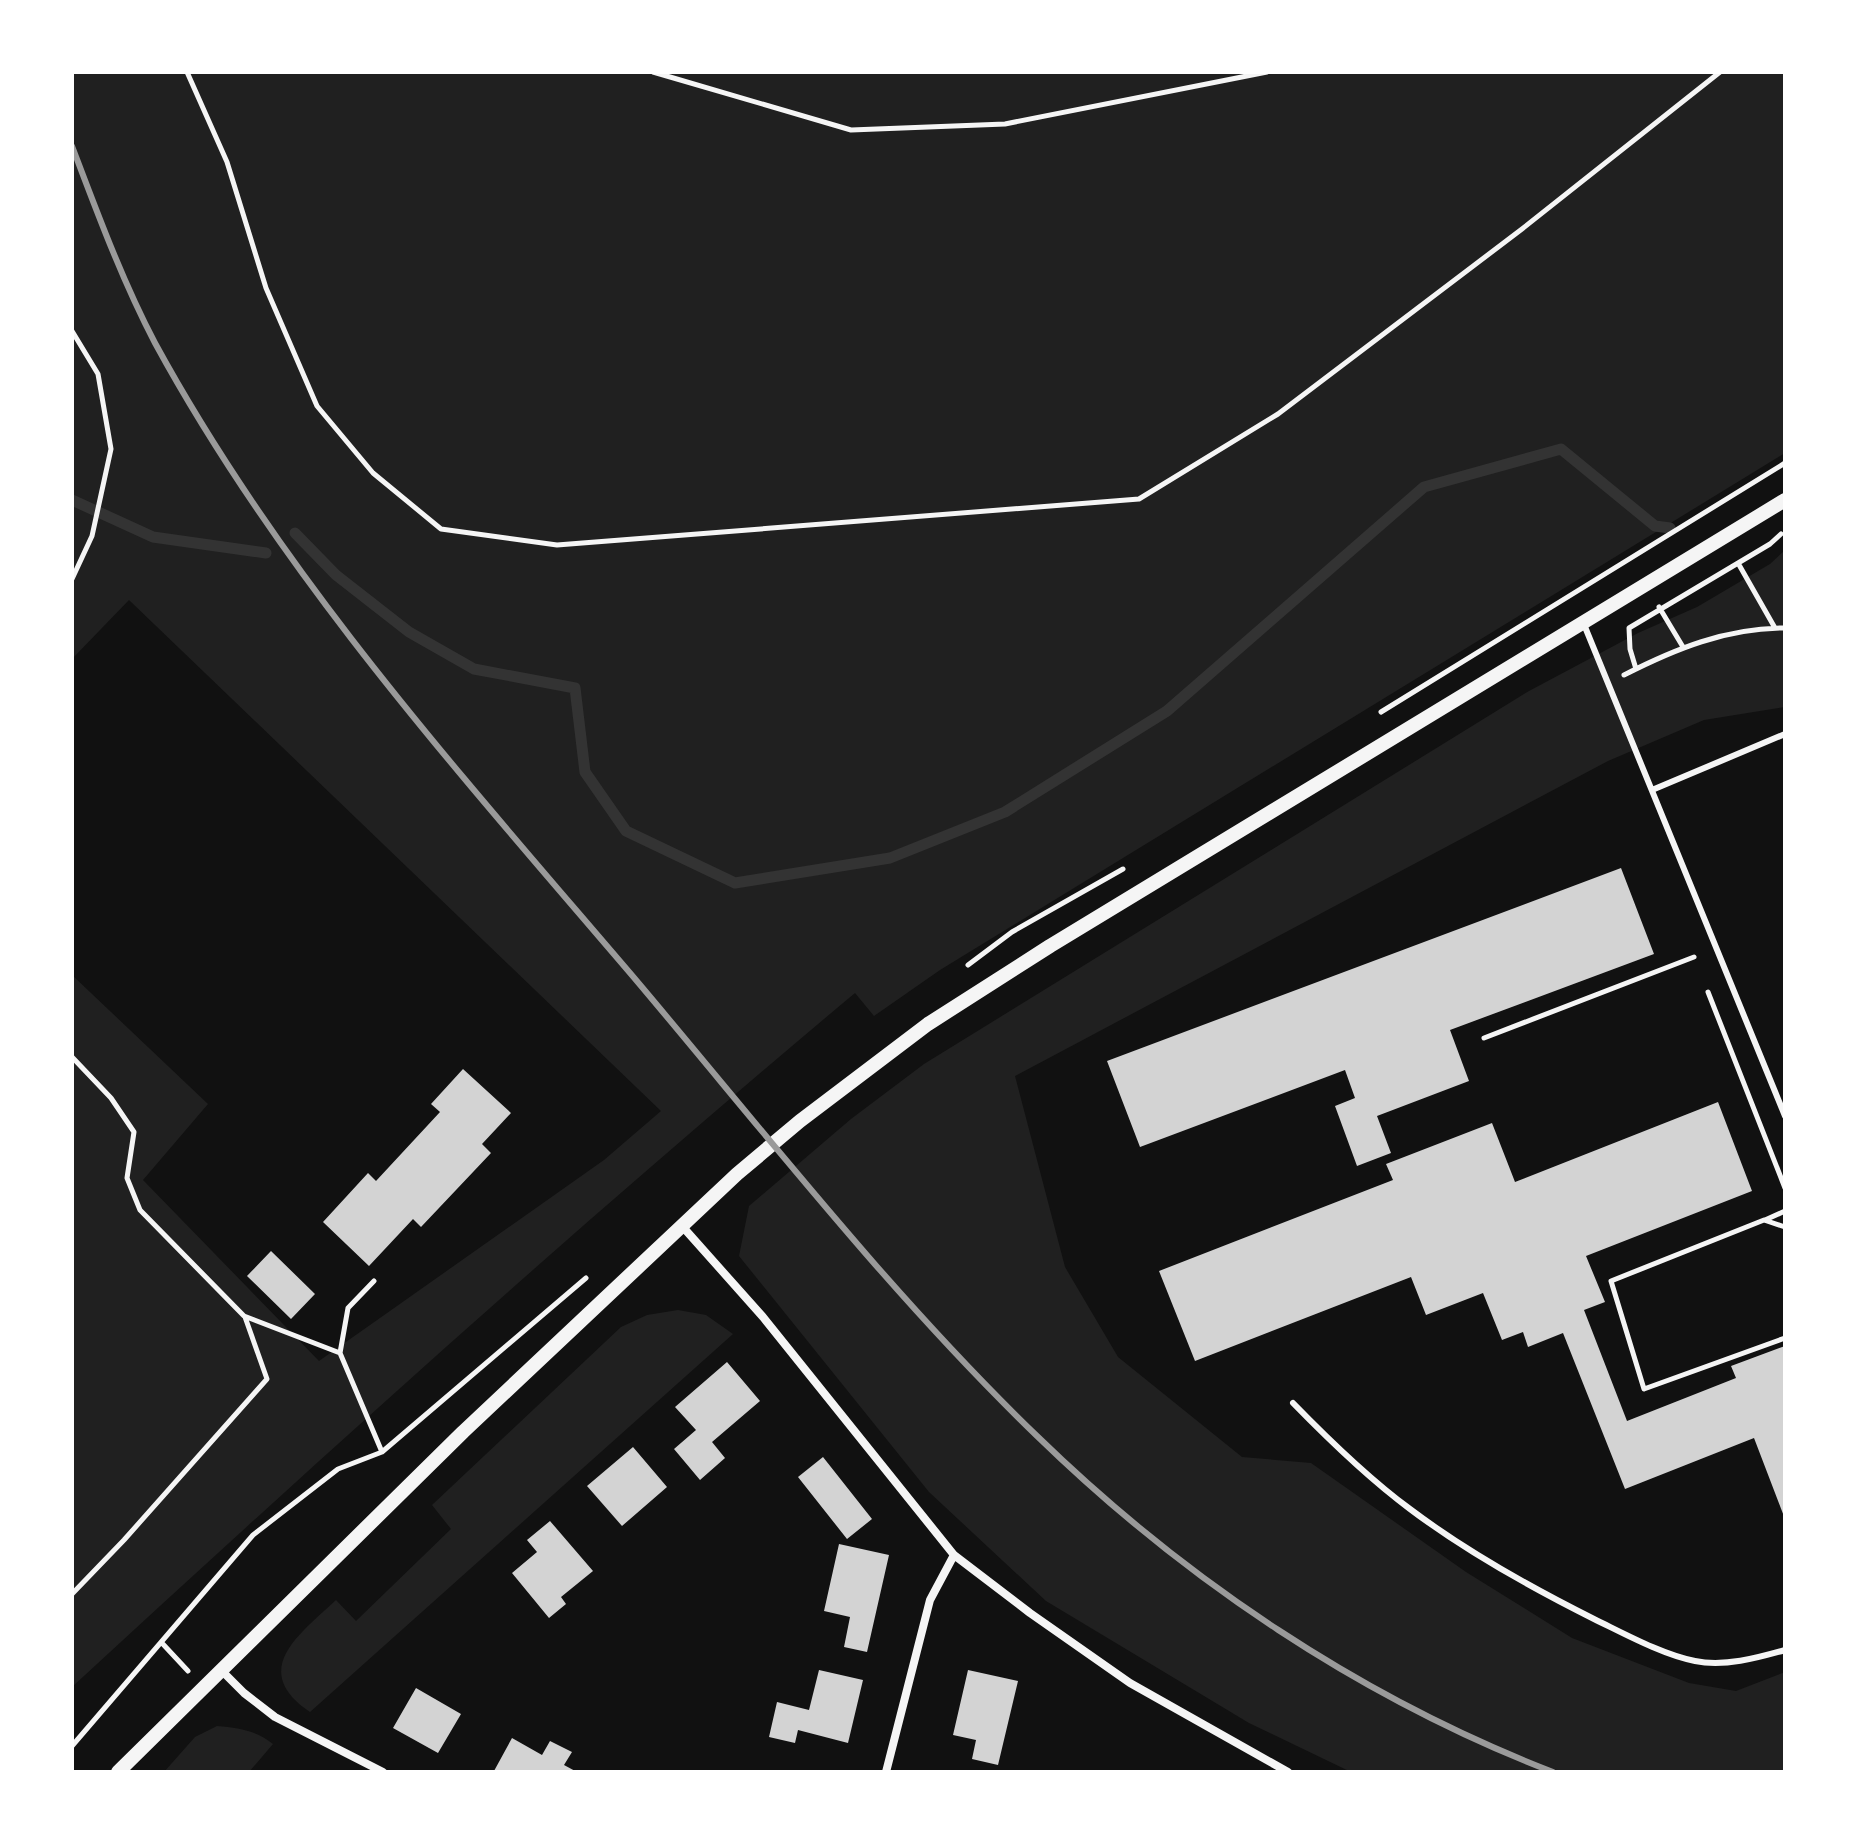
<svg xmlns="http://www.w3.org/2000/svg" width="1857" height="1844" font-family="'DejaVu Sans',sans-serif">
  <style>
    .green { fill: #202020 }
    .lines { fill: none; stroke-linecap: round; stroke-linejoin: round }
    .stream { stroke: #333; stroke-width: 11 }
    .building { fill: #d3d3d3 }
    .path { stroke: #f5f5f5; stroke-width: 5 }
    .service { stroke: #f5f5f5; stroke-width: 6 }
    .minor { stroke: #f5f5f5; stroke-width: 8 }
    .tertiary { stroke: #f5f5f5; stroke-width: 14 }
    .rail { stroke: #9a9a9a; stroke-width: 6 }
  </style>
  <rect width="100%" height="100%" fill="#111"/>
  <path class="green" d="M 72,72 L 1785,72 L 1785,453 L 940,970 L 874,1016 L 855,993 C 587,1217 329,1450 72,1687 L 72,975 L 208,1104 L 143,1180 L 319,1361 L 604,1160 L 661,1111 L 129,600 L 72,659 Z
    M 1785,550 L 1785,707 L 1704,720 L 1608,761 L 1015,1076 L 1065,1267 L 1118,1357 L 1242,1457 L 1311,1463 L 1466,1572 L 1572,1638 L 1689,1683 L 1736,1691 L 1785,1672 L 1785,1772 L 1351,1772 L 1249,1723 L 1046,1601 L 929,1492 L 739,1256 L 749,1206 L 851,1119 L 924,1064 L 1529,691 L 1638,633 L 1697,607 L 1770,564 Z
    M 678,1310 L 706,1315 L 733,1334 L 310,1712 C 248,1670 300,1634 336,1600 L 356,1621 L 451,1529 L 432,1505 L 621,1327 L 647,1315 Z
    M 217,1726 C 239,1728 255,1730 273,1744 L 249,1772 L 164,1772 L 195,1737 Z"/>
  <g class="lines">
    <path class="stream" d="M 72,500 L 153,537 L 266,553
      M 295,533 L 336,575 L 409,632 L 474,669 L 575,688 L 585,772 L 626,831 L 735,883 L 890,858 L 1005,812 L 1167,711 L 1424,487 L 1561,449 L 1655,526 L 1670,528"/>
  </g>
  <path class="building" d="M 1621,868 L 1654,954 L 1450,1030 L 1469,1081 L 1377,1116 L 1391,1153 L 1357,1166 L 1335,1106 L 1355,1098 L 1345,1070 L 1140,1147 L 1107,1061 Z
    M 463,1069 L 511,1113 L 482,1144 L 491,1153 L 421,1227 L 413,1219 L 369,1266 L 323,1222 L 368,1173 L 376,1181 L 440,1112 L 431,1104 Z
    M 1718,1102 L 1752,1191 L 1586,1256 L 1605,1302 L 1584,1310 L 1627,1421 L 1736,1378 L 1731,1366 L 1785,1346 L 1785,1519 L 1754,1438 L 1625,1489 L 1563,1333 L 1528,1347 L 1523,1332 L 1502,1340 L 1483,1293 L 1426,1315 L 1411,1277 L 1195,1361 L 1159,1271 L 1393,1180 L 1386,1164 L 1492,1123 L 1515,1182 Z
    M 271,1251 L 315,1294 L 291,1319 L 247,1276 Z
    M 727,1362 L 760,1401 L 712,1442 L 725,1458 L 700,1480 L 674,1449 L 696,1430 L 675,1407 Z
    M 633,1447 L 667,1487 L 622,1526 L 587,1486 Z
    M 823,1457 L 872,1519 L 847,1539 L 798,1477 Z
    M 550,1521 L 593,1571 L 561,1597 L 566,1604 L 549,1618 L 512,1573 L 537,1552 L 527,1540 Z
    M 839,1544 L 889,1555 L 867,1652 L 844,1647 L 850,1617 L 824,1611 Z
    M 819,1670 L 863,1680 L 848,1743 L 798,1730 L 795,1743 L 769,1737 L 777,1702 L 809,1710 Z
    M 968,1670 L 1018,1681 L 998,1765 L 972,1759 L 976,1740 L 953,1735 Z
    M 416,1688 L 461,1714 L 438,1753 L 393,1728 Z
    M 512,1738 L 542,1755 L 550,1741 L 572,1752 L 564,1765 L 577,1772 L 496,1772 L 494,1771 Z"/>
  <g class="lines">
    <path class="path" d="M 187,72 L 227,162 L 266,288 L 317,406 L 373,473 L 441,529 L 557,545 L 1139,499 L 1278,414 L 1522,229 L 1720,72
      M 653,72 L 851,130 L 1005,124 L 1267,72
      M 72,331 L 98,374 L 111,449 L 92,536 L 72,579
      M 1738,563 L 1775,628
      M 1659,607 L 1683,647
      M 1636,669 L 1630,649 L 1629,628 L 1770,544 L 1781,534
      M 1624,675 C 1675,649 1726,628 1785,628
      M 1381,712 L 1785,463
      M 968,965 L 1012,932 L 1123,869
      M 1708,992 L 1785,1188
      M 1484,1038 L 1694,957
      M 72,1057 L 111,1098 L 134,1132 L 127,1178 L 140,1210 L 244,1316 L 340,1353 L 382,1452
      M 1765,1220 L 1785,1211
      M 1785,1227 L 1764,1220 L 1611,1281 L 1644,1389 L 1785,1338
      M 340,1353 L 348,1308 L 374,1281
      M 72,1594 L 124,1540 L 267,1379 L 245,1317
      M 161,1642 L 188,1671
      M 72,1746 L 253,1535 L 338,1469 L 382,1452 L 586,1278"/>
    <path class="service" d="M 1583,622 L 1785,1116
      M 1652,790 L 1785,734
      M 1293,1403 C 1330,1441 1368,1478 1410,1509 C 1467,1552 1530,1587 1594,1619 C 1623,1633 1663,1655 1695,1661 C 1724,1667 1757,1658 1785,1650"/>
    <path class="minor" d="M 682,1226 L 763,1317 L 954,1555 L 1030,1613 L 1130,1683 L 1288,1772
      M 222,1671 L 244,1693 L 275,1717 L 383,1772
      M 886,1772 L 930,1600 L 954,1555"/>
    <path class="tertiary" d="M 118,1772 L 463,1432 L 737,1174 L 800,1121 L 928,1024 L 1050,946 L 1785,500"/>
    <path class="rail" d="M 72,146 C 97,212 122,280 155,343 C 283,578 463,777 636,980 C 766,1134 892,1296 1037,1436 C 1184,1579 1361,1698 1553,1772"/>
  </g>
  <rect width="1857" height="1844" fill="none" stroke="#ffffff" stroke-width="148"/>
</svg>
